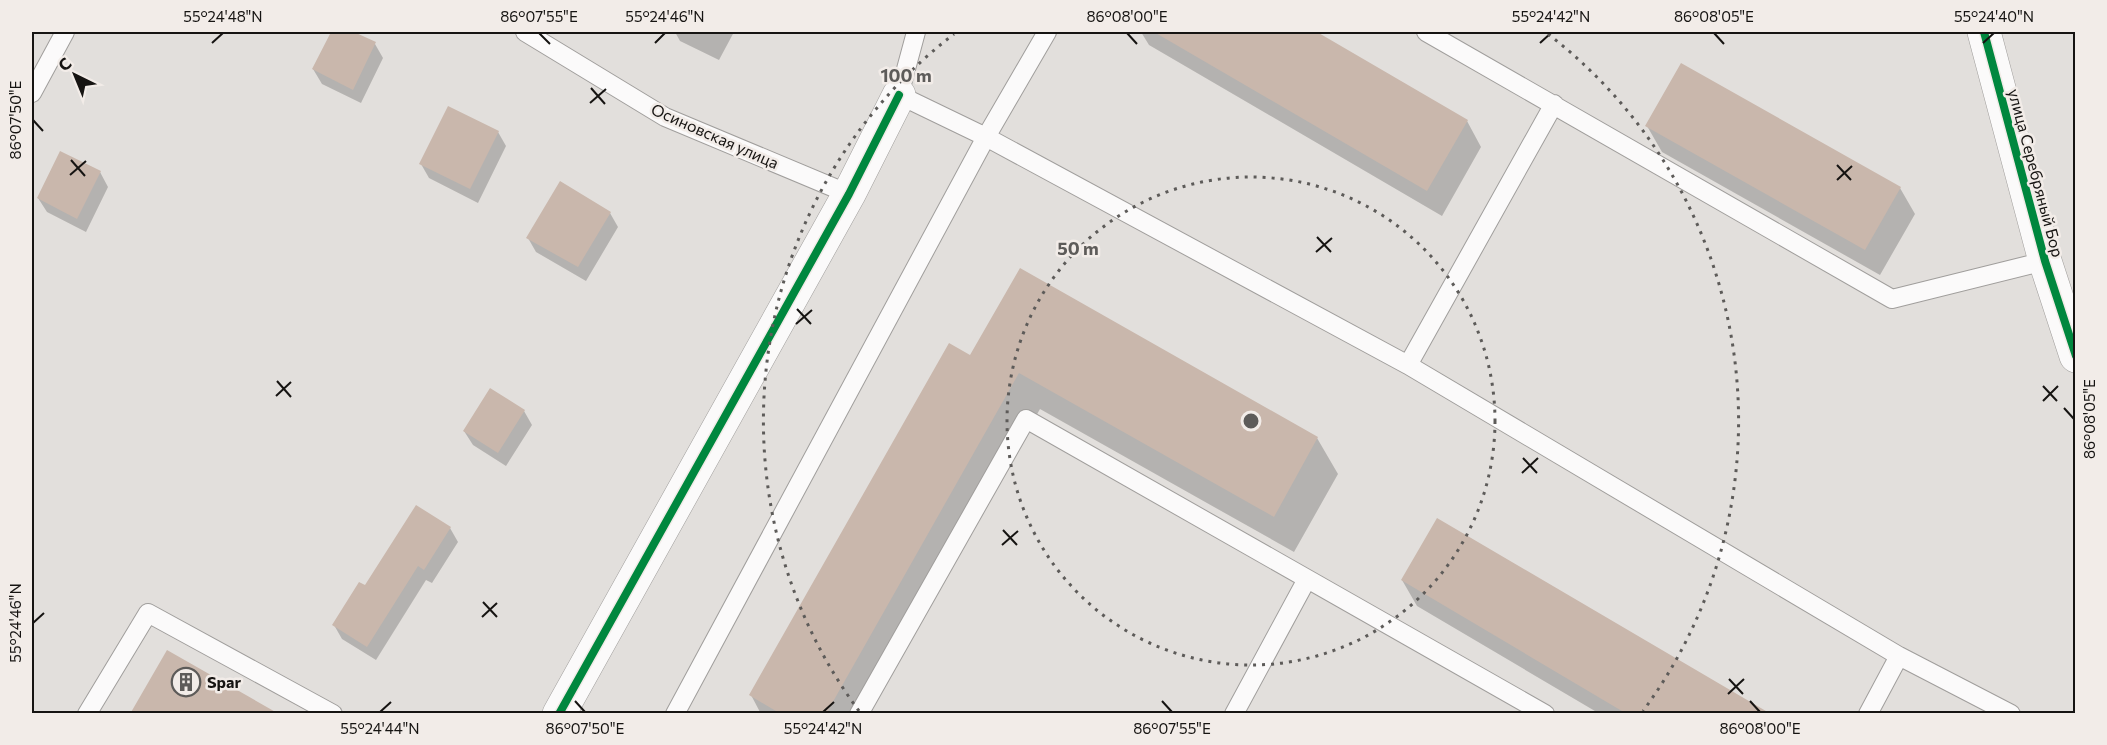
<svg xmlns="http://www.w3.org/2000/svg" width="2107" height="745" font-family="Commissioner,sans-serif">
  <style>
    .shadow { fill: #0003 }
    .building { fill: #c9b7ac }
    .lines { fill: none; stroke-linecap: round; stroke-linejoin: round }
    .service-casing { stroke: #a09e9c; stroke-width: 20 }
    .minor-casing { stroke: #a09e9c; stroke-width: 34 }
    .service { stroke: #fbfafa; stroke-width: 18 }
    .minor { stroke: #fbfafa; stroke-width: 33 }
    .cycleway-casing { stroke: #f2ece8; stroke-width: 11 }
    .cycleway { stroke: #00873e; stroke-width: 8 }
    .ticks { fill: none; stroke: #161412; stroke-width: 2 }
    .ring { fill: none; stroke: #5d5b59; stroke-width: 3; stroke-dasharray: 3 6 }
    .labels { text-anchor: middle; stroke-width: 5; stroke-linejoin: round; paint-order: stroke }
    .street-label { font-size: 16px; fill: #161412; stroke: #f2ece8 }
    .poi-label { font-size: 16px; font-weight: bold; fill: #161412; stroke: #f2ece8; text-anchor: start }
    .centre { fill: #5d5b59; stroke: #f2ece8; stroke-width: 3 }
    .ring-label { font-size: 18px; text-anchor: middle; font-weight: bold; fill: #5d5b59; stroke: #f2ece8; stroke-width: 5; stroke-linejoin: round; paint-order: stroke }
    .neatline { fill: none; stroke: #161412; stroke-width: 2 }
    .ticks-label { font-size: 15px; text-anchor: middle; fill: #161412 }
  </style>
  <rect width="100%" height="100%" fill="#e2dfdc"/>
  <path class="shadow" d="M 333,32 L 351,32 L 375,44 L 383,58 L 361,103 L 322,84 L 313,69 Z
    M 675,32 L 734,32 L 719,60 L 680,41 Z
    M 1141,32 L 1314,32 L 1467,121 L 1481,147 L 1442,216 L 1149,45 Z
    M 1647,126 L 1900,188 L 1915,214 L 1880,275 L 1662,152 Z
    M 498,132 L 506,146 L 478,203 L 429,178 L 421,164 Z
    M 100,172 L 108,187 L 86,232 L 47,212 L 38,198 Z
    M 610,213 L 618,227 L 586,281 L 536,252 L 528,238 Z
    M 1020,270 L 1317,438 L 1338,474 L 1294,552 L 1040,409 L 867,714 L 761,714 L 751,695 L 971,357 Z
    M 524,411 L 532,425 L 506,466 L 473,445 L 464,431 Z
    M 450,528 L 458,542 L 432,583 L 426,580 L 376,660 L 342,639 L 334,625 L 365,587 Z
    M 1402,580 L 1768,714 L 1600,714 L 1417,606 Z"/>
  <path class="building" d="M 331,32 L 354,32 L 376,42 L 353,90 L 312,69 Z
    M 1154,32 L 1317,32 L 1468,120 L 1427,191 Z
    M 1681,63 L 1901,187 L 1865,250 L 1645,126 Z
    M 448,106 L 499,131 L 470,189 L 419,164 Z
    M 60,151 L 101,171 L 77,219 L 37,198 Z
    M 560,181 L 611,212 L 578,267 L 526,238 Z
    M 1020,268 L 1318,437 L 1274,517 L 1019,373 L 826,714 L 781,714 L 749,695 L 949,343 L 970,355 Z
    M 490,388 L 525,410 L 498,453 L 463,431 Z
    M 416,505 L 451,527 L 424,570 L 418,566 L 367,647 L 332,625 L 359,582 L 365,585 Z
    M 1437,518 L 1771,714 L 1627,714 L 1401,580 Z
    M 167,650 L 279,714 L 130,714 Z"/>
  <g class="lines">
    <g class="service-casing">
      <path id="service" d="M 525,32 L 665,117 L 849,194
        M 916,32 L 899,95 L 986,137 L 1408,365 L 1899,656 L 1868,714
        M 1426,32 L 1892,299 L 2045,261
        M 32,93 L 65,32
        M 1408,365 L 1554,104
        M 1899,656 L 2011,714
        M 87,714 L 148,613 L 333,714
        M 675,714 L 986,137 L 1047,32
        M 859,714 L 1026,419 L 1545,714
        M 1234,714 L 1307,579"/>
    </g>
    <g class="minor-casing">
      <path id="minor" d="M 1984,32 L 2045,261 L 2076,356
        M 559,714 L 849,194 L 899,95"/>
    </g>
    <use href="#service" class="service"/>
    <use href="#minor" class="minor"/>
    <g class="cycleway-casing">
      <path id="cycleway" d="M 1984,32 L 2045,261 L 2076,356
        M 559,714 L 849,194 L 899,95"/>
    </g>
    <use href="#cycleway" class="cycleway"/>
  </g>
  <path class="ticks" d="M 539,33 L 550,44M 1127,33 L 1137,44M 1714,33 L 1724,44M 212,43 L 223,33M 655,43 L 665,33M 1540,43 L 1551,33M 1983,43 L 1994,33M 591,88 L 605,104M 590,103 L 606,89M 33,120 L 43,131M 71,160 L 85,176M 1837,165 L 1851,180M 70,175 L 86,161M 1837,180 L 1852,166M 1317,237 L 1331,252M 1316,252 L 1332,238M 797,309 L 811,324M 796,324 L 812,310M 277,381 L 291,397M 2043,386 L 2057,401M 276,396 L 291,382M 2043,401 L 2058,386M 2064,408 L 2074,419M 1523,458 L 1537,473M 1522,473 L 1538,458M 1003,530 L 1017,545M 1002,545 L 1018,531M 483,602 L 497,617M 482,617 L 497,603M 33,623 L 44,613M 1729,679 L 1743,694M 1728,694 L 1744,679M 575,701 L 585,712M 1162,701 L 1172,712M 1750,701 L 1760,712M 380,712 L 391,702M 823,712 L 834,702"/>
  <g class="ring">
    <circle cx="1251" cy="421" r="244"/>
    <path d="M859 711A488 488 0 0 1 954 34M1548 34A488 488 0 0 1 1643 711"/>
  </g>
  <defs>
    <g id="building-ring" transform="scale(1.5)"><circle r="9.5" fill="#f2ece8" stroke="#5d5b59" stroke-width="1.5"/><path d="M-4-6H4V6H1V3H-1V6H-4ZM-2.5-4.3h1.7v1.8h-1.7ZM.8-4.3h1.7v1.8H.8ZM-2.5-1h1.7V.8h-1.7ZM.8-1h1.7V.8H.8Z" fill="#5d5b59"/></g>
  </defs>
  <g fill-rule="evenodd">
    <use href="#building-ring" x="186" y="682"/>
  </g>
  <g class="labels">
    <g class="street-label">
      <text transform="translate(715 136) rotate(24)" y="6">Осиновская улица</text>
      <text transform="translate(2036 173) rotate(75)" y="6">улица Серебряный Бор</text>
    </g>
    <g class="poi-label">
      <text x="207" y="688">Spar</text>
    </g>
  </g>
  <circle cx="1251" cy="421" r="9" class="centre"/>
  <g class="ring-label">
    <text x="906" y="82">100 m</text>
    <text x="1078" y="255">50 m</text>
  </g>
  <rect width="2107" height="745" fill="none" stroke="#f2ece8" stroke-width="66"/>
  <g transform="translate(75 75) rotate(317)" stroke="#f2ece8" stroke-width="4.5" paint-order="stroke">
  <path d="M0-4.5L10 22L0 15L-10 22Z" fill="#161412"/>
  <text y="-9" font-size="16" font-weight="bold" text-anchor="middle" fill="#161412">С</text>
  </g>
  <rect x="33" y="33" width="2041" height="679" class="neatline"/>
  <g class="ticks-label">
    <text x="223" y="22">55°24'48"N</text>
    <text x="539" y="22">86°07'55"E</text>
    <text x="665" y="22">55°24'46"N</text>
    <text x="1127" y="22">86°08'00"E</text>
    <text x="1551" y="22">55°24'42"N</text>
    <text x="1714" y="22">86°08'05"E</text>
    <text x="1994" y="22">55°24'40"N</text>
    <text transform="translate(16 120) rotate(-90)" y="5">86°07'50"E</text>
    <text transform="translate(2090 419) rotate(-90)" y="5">86°08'05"E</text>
    <text transform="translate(16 623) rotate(-90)" y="5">55°24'46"N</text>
    <text x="380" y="734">55°24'44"N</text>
    <text x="585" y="734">86°07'50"E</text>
    <text x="823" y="734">55°24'42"N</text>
    <text x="1172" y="734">86°07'55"E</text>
    <text x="1760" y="734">86°08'00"E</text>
  </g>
</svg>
